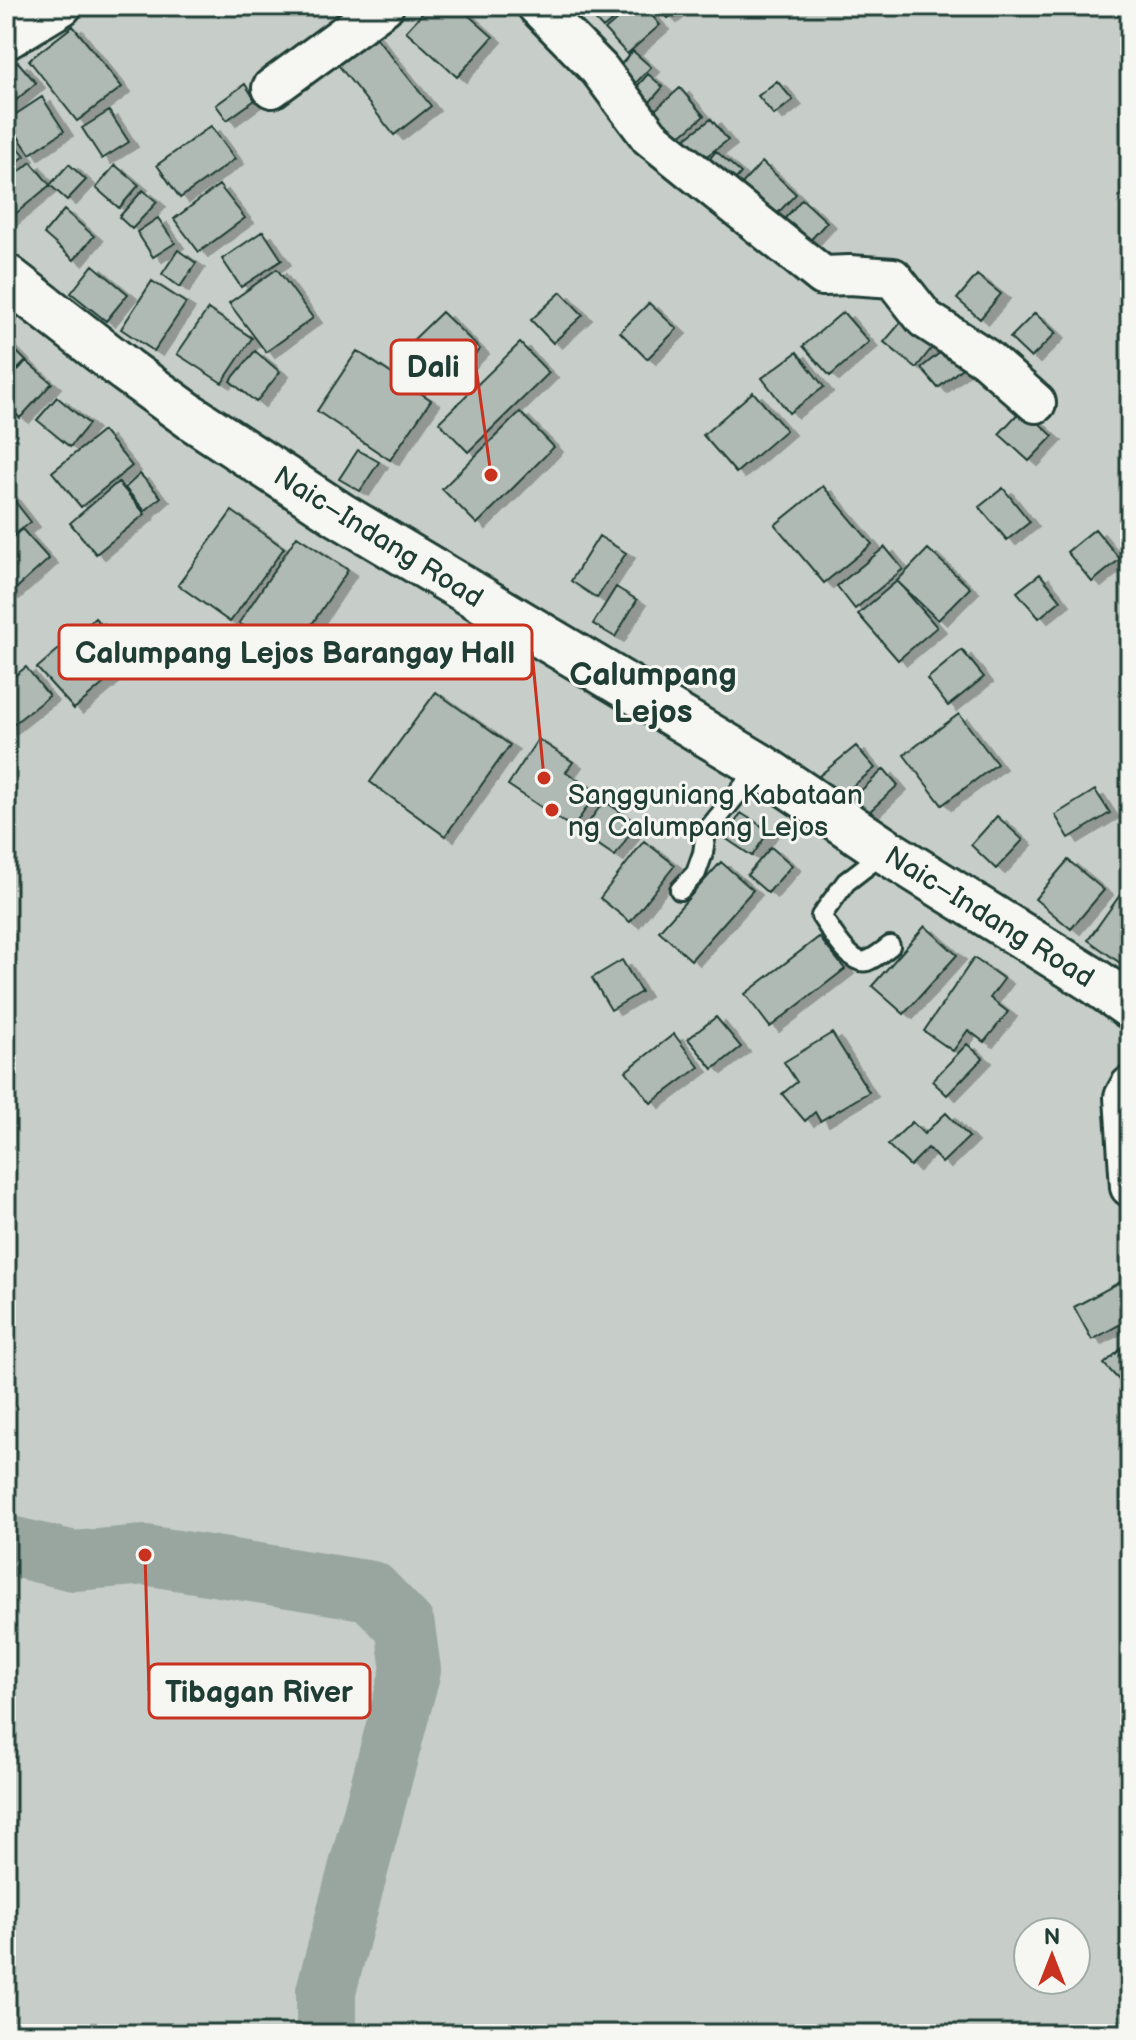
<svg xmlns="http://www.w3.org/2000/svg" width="1136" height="2040" font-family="'Balsamiq Sans',sans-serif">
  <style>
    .green { fill: #c7cec9; stroke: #73867e; stroke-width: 2; fill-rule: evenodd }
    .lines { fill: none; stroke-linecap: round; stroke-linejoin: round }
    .river { stroke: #99a6a0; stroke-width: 60 }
    .building { fill: #b0bab5; stroke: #1f3d34; stroke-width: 2; filter: url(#shadow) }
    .service-casing { stroke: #1f3d34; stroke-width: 24 }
    .minor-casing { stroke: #1f3d34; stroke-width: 44 }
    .secondary-casing { stroke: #1f3d34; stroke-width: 50 }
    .service { stroke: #f6f6f2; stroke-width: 18 }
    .minor { stroke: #f6f6f2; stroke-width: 38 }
    .secondary { stroke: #f6f6f2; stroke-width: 44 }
    .poi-dot { fill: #c8321e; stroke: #f6f6f2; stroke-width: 3 }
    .labels { text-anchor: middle; stroke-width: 6; stroke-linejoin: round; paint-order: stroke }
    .street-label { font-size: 28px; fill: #1f3d34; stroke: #f6f6f2 }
    .poi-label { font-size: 28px; fill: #1f3d34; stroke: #f6f6f2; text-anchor: start }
    .quarter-label { font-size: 32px; font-weight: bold; fill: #1f3d34; stroke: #f6f6f2 }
    .leader { fill: none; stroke: #c8321e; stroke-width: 3 }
    .callout-dot { fill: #c8321e; stroke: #f6f6f2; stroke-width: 3 }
    .callout { fill: #f6f6f2; stroke: #c8321e; stroke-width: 3 }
    .callout-label { font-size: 30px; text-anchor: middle; font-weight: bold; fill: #1f3d34 }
  </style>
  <defs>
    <filter id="shadow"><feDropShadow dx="9" dy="5" stdDeviation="0" flood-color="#0004"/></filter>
  </defs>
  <rect width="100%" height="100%" fill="#e9ebe7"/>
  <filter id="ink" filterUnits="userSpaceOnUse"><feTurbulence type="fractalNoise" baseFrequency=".0125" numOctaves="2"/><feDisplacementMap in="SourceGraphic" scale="16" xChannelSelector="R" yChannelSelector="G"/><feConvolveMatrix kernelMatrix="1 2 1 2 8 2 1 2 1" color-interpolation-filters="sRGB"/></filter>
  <g filter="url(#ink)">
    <path class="green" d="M 6,6 L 1130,6 L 1130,2034 L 6,2034 ZM 1028,1932 L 1076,1932 L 1076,1980 L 1028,1980 Z"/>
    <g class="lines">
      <path class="river" d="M 6,1545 L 74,1561 L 145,1555 L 371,1591 L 405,1626 L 411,1670 L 326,1991 L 326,2034"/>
    </g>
    <path class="building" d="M 429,6 L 458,6 L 493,37 L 457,77 L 406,31 Z
      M 602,6 L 619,6 L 623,11 L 603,28 L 591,15 Z
      M 633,6 L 644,6 L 660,25 L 627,54 L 605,30 Z
      M 658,6 L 672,6 L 677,11 L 668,18 Z
      M 73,26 L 122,87 L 77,121 L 29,60 Z
      M 372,32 L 431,106 L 394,135 L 335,61 Z
      M 633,51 L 651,67 L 632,87 L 615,71 Z
      M 18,62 L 36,83 L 6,109 L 6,72 Z
      M 648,74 L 663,87 L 642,111 L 627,98 Z
      M 777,81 L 793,100 L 774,115 L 758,96 Z
      M 245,84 L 255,100 L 227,120 L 216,105 Z
      M 680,88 L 704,116 L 671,144 L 647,117 Z
      M 42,97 L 64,131 L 30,154 L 7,120 Z
      M 109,111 L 129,142 L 102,159 L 82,128 Z
      M 711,119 L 728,140 L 696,164 L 679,143 Z
      M 211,126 L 235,159 L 180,198 L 157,165 Z
      M 6,131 L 25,156 L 6,170 Z
      M 716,151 L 741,173 L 731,185 L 706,163 Z
      M 31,162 L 50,185 L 8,220 L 6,218 L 6,183 Z
      M 762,162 L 796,194 L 773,218 L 740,186 Z
      M 69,164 L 86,180 L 67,200 L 50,185 Z
      M 115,165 L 139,185 L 119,208 L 96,188 Z
      M 219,185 L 245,218 L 199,252 L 174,219 Z
      M 143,190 L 157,202 L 132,229 L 119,217 Z
      M 802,199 L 827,222 L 805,246 L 780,224 Z
      M 64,210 L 94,236 L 74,260 L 44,234 Z
      M 158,218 L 175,243 L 153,257 L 137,232 Z
      M 263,231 L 282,260 L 241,287 L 222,259 Z
      M 178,250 L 196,263 L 180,287 L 162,274 Z
      M 93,265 L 128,294 L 106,321 L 71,293 Z
      M 277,269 L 313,318 L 266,352 L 229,303 Z
      M 977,275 L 1001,294 L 980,319 L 957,299 Z
      M 152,281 L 186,303 L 154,351 L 121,329 Z
      M 561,292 L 583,315 L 553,343 L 531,320 Z
      M 649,303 L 677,329 L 647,359 L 620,332 Z
      M 208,309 L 252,338 L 222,383 L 177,354 Z
      M 442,312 L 480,349 L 444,386 L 405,348 Z
      M 843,312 L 869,342 L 830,376 L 803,346 Z
      M 1035,313 L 1056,333 L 1031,358 L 1010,338 Z
      M 903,320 L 934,345 L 916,368 L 884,342 Z
      M 6,341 L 26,361 L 6,381 Z
      M 520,343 L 549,373 L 468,452 L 439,422 Z
      M 952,343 L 968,363 L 938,388 L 921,368 Z
      M 255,351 L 280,372 L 256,402 L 230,381 Z
      M 357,351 L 431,400 L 390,460 L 317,411 Z
      M 797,352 L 824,387 L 789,413 L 762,378 Z
      M 26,361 L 52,383 L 20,418 L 6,405 L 6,384 Z
      M 753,392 L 786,430 L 736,473 L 703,435 Z
      M 57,397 L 89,424 L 70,447 L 37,420 Z
      M 1023,408 L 1053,436 L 1029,461 L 999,434 Z
      M 520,412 L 554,447 L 477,524 L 442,489 Z
      M 103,431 L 132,466 L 81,507 L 52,472 Z
      M 358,450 L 379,462 L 360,491 L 339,479 Z
      M 140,474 L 161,497 L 145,511 L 125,488 Z
      M 118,482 L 145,514 L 96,554 L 70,523 Z
      M 823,486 L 872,544 L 824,583 L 775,525 Z
      M 1003,488 L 1030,522 L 1007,540 L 979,507 Z
      M 6,490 L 31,522 L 6,541 Z
      M 232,511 L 284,548 L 230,622 L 178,585 Z
      M 22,529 L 49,559 L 10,594 L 6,589 L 6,543 Z
      M 1095,529 L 1120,559 L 1092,582 L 1067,552 Z
      M 297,536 L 348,570 L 290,657 L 239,623 Z
      M 599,536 L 626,553 L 597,598 L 571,581 Z
      M 885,547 L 903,569 L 855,609 L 837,586 Z
      M 928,549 L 970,588 L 938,620 L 897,581 Z
      M 1040,574 L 1061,600 L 1039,618 L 1017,592 Z
      M 897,581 L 937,627 L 898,660 L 858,614 Z
      M 616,587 L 637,600 L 615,637 L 593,624 Z
      M 95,618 L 132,659 L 74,709 L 37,668 Z
      M 962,650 L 984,677 L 948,706 L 927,679 Z
      M 26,667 L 49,696 L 6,730 L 6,683 Z
      M 436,692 L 510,745 L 445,836 L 370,782 Z
      M 959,714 L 997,764 L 942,805 L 904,755 Z
      M 538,739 L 573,762 L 566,772 L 597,792 L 573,828 L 508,785 Z
      M 856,746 L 875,768 L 838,798 L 819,776 Z
      M 884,769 L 898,785 L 868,813 L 853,798 Z
      M 1095,790 L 1110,813 L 1069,838 L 1055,815 Z
      M 604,801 L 637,823 L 615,856 L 581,833 Z
      M 741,813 L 769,831 L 752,856 L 725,838 Z
      M 997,816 L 1023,840 L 996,869 L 971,845 Z
      M 644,841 L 675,865 L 630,922 L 600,898 Z
      M 771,847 L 792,865 L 768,893 L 747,875 Z
      M 1068,860 L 1104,890 L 1071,929 L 1035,899 Z
      M 721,862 L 753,890 L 691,960 L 659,931 Z
      M 1130,881 L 1130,970 L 1088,940 Z
      M 925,926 L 957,955 L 904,1014 L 872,986 Z
      M 819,937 L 845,969 L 770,1027 L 745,994 Z
      M 974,958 L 1004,979 L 990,998 L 1008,1012 L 984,1042 L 968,1030 L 953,1051 L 924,1031 Z
      M 622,960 L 641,992 L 611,1010 L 592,978 Z
      M 716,1017 L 741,1047 L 713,1069 L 688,1039 Z
      M 832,1033 L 869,1092 L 820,1121 L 815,1112 L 805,1121 L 782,1094 L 797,1082 L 784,1062 Z
      M 674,1034 L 699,1067 L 651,1103 L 626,1071 Z
      M 967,1044 L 983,1058 L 947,1095 L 932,1081 Z
      M 946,1113 L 969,1137 L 942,1163 L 928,1148 L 910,1166 L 888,1145 L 912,1122 L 924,1134 Z
      M 1120,1282 L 1130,1300 L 1130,1319 L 1092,1340 L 1074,1307 Z
      M 1130,1341 L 1130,1374 L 1121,1382 L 1104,1364 Z"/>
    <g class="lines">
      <g class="service-casing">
        <path id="service" d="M 886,851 L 846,882 L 821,916 C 830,928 850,966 867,961 C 875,958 883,951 890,946
          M 680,890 L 696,873 L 703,853 L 706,832 L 760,766"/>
      </g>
      <g class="minor-casing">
        <path id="minor" d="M 537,6 L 599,69 L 650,137 L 823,276 L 850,275 L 893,278 L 925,319 L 985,358 L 1036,403
          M 6,40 L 62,6
          M 272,88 L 384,6
          M 1130,1086 L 1124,1097 L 1130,1187"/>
      </g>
      <g class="secondary-casing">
        <path id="secondary" d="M 6,277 L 126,370 L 191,417 L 340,515 L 760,766 L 886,851 L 1093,980 L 1130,1006"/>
      </g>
      <use href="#service" class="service"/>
      <use href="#minor" class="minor"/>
      <use href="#secondary" class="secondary"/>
    </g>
  </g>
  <circle class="poi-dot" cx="552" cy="810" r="8"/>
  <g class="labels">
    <g class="street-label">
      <text transform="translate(379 536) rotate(32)" y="10">Naic–Indang Road</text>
      <text transform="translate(990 916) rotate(32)" y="10">Naic–Indang Road</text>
    </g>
    <g class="poi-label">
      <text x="568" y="804">Sangguniang Kabataan<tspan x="568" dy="32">ng Calumpang Lejos</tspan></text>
    </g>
    <g class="quarter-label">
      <text x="653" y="685">Calumpang<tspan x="653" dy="37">Lejos</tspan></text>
    </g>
  </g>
  <path class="leader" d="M491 475L476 367M544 778L532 652M145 1555L149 1691"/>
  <g class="callout-dot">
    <circle cx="491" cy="475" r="8"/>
    <circle cx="544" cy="778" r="8"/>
    <circle cx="145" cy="1555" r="8"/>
  </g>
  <g class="callout">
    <rect x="391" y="340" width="85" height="54" rx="8"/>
    <rect x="59" y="625" width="473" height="54" rx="8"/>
    <rect x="149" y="1664" width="221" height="54" rx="8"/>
  </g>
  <g class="callout-label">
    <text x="433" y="377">Dali</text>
    <text x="295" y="663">Calumpang Lejos Barangay Hall</text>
    <text x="259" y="1702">Tibagan River</text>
  </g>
  <rect width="1136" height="2040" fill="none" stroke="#f6f6f2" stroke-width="32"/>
  <rect x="16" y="16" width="1104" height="2008" fill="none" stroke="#1f3d34" stroke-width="3" filter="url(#ink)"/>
  <g transform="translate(1052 1956)"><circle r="38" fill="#f6f6f2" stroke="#a0aca6" stroke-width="2"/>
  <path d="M0-6L14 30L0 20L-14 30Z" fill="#c8321e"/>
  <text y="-12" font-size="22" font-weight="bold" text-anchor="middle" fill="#1f3d34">N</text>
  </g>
</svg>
